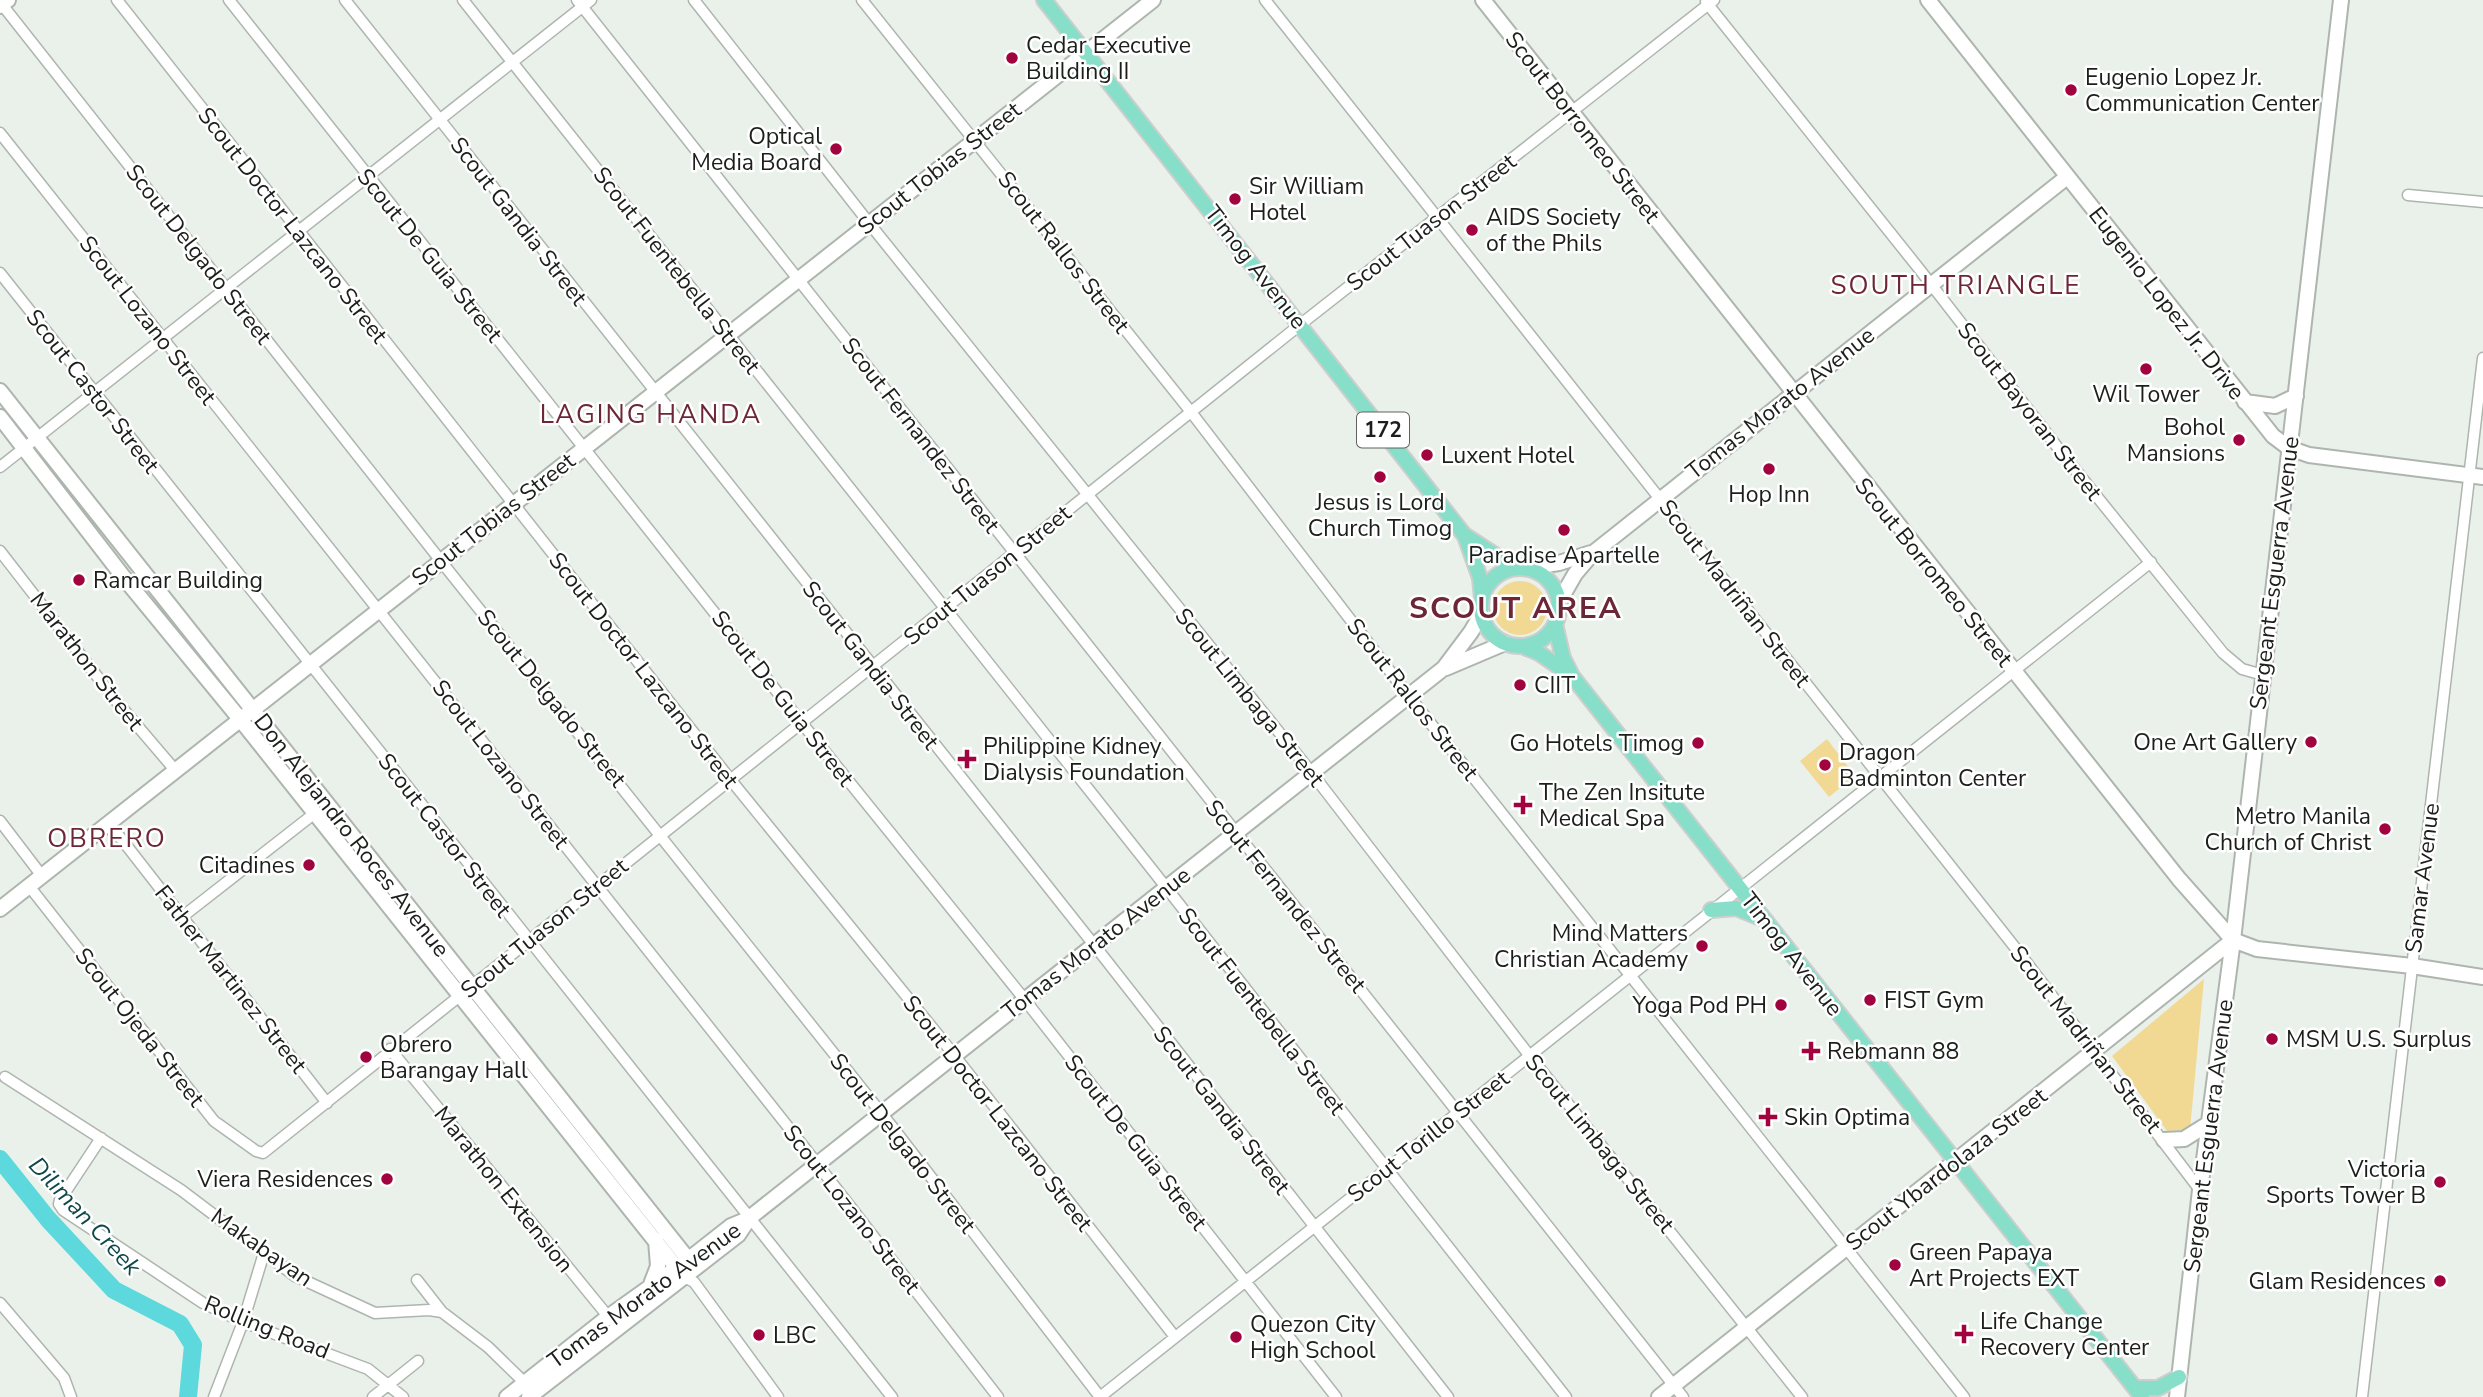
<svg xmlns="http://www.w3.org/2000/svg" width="2483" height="1397" font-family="'Nunito Sans',sans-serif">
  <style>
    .green { fill: #f1d994 }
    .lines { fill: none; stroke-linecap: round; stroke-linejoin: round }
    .river { stroke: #5dd8dc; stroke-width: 18 }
    .street-casing { stroke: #aeb5ae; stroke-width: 13 }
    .secondary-casing { stroke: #aeb5ae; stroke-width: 18 }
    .primary-casing { stroke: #cdcecd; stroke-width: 18 }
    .street { stroke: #fff; stroke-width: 10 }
    .secondary { stroke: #fff; stroke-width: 14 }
    .primary { stroke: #88dfc9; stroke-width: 14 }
    .poi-dot { fill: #a1033e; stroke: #fff; stroke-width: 2.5 }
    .labels { text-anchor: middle; stroke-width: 5; stroke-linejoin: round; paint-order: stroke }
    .shield { fill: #fff; stroke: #5f625f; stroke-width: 2 }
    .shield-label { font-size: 21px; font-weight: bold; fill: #1b1e1b }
    .poi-label { font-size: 23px; fill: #1b1e1b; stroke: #fff; text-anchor: start }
    .street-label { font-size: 23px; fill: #1b1e1b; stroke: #fff }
    .water-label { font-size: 24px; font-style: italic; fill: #10484a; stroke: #fff }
    .quarter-label { font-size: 26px; letter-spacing: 2px; fill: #6c2635; stroke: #fff }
    .district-label { font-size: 30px; font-weight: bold; letter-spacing: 2px; fill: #6c2635; stroke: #fff }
  </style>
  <rect width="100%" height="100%" fill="#eaf1ea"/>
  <path class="green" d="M1493 608a27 27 0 1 1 54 0a27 27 0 1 1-54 0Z
    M 1827,739 L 1850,769 L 1850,780 L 1829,797 L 1800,761 Z
    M 2204,979 L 2190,1130 L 2167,1131 L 2112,1056 Z"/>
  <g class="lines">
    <path class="river" d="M 0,1159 L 48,1219 L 114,1290 L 180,1324 L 193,1345 L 188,1397"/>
    <g class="street-casing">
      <path id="street" d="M 117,0 L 730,779 L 943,1041 L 1175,1337
        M 229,0 L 801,722 L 1025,1000 L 1336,1397
        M 345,0 L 1106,960 L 1448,1397
        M 463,0 L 1154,872 L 1566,1397
        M 577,0 L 1683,1397
        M 694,0 L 869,223 L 1311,772 L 1529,1055 L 1802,1397
        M 862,0 L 1191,412 L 1409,696 L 1964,1397
        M 1265,0 L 2017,950 L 2200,1190
        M 0,2 L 452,575 L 894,1129 L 1100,1397 L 2151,562
        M 1706,2 L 1920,270 L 2065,457 L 2223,653 L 2242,669 L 2263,675
        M 0,133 L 804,1147 L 998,1397
        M 2408,195 L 2483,202
        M 0,273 L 892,1397
        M 0,467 L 591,0
        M 0,551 L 117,702 L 175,770
        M 0,821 L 42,876
        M 109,823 L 327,1103
        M 29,886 L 214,1121 L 256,1151 L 263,1153 L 1301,324 L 1714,0
        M 182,917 L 315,813
        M 390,1049 L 611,1320
        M 5,1077 L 181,1190 L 295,1276 L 375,1313 L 429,1310 L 442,1312 L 488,1347 L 525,1383
        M 101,1138 L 60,1200 L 59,1204 L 63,1210 L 203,1303 L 243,1322 L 368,1369 L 403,1397
        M 684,1277 L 694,1282 L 778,1397
        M 417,1280 L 442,1312
        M 0,1303 L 64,1378 L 71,1397
        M 214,1397 L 243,1322 L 264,1253
        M 373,1397 L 418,1361
        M 2362,1397 L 2483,358"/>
    </g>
    <g class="secondary-casing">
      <path id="secondary" d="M 1483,0 L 2179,879 L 2233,940 L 2257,949 L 2412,966 L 2483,977
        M 1928,0 L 2273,436 L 2289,448 L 2309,455 L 2483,477
        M 0,6 L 8,0
        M 0,391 L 695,1268
        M 2245,402 L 2275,406 L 2296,396
        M 0,417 L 125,579 L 240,719 L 684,1277
        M 1525,568 L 1559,563 L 1591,553
        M 1559,602 L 1575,574 L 1593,553 L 2067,177
        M 1446,668 L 1505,643
        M 0,909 L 1153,0
        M 2164,1140 L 2184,1139 L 2208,1124
        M 650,1287 L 658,1266 L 656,1240
        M 507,1397 L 608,1317 L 689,1259 L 731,1226 L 748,1219 L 1444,668 L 1471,632 L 1482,613
        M 529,1397 L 738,1235 L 748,1220
        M 1659,1397 L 2233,940
        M 2177,1397 L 2200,1190 L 2233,940 L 2341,0"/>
    </g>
    <g class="primary-casing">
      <path id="primary" d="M 1044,0 L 1465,536 L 1480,578 L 1482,599
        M 1466,536 L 1515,568
        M1481 607a39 39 0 1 1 78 0a39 39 0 1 1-78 0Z
        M 1555,624 L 1563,658 L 1572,676 L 2142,1397
        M 1522,646 L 1539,653 L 1568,673
        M 1711,910 L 1736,908 L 1763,919
        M 2135,1388 L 2158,1388 L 2179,1377"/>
    </g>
    <use href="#street" class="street"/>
    <use href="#secondary" class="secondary"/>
    <use href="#primary" class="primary"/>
  </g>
  <g class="poi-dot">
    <circle cx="1012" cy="58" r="7"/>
    <circle cx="2071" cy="90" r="7"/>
    <circle cx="836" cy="149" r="7"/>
    <circle cx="1235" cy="199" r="7"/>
    <circle cx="1472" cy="230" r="7"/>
    <circle cx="2146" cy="369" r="7"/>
    <circle cx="2239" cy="440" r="7"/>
    <circle cx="1427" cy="455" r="7"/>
    <circle cx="1769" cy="469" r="7"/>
    <circle cx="1380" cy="477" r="7"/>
    <circle cx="1564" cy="530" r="7"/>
    <circle cx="79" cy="580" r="7"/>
    <circle cx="1520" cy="685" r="7"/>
    <circle cx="2311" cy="742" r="7"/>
    <circle cx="1698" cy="743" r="7"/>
    <path d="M963.5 748.5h7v7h7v7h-7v7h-7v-7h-7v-7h7z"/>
    <circle cx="1825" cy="765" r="7"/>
    <path d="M1519.5 794.5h7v7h7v7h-7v7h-7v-7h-7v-7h7z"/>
    <circle cx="2385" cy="829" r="7"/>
    <circle cx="309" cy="865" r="7"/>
    <circle cx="1702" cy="946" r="7"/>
    <circle cx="1870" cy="1000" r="7"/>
    <circle cx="1781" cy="1005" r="7"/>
    <circle cx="2272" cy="1039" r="7"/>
    <path d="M1807.5 1040.5h7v7h7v7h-7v7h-7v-7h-7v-7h7z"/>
    <circle cx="366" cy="1057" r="7"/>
    <path d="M1764.5 1106.5h7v7h7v7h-7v7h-7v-7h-7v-7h7z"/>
    <circle cx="387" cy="1179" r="7"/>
    <circle cx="2440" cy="1182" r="7"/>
    <circle cx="1895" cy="1265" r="7"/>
    <circle cx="2440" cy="1281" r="7"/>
    <path d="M1960.5 1323.5h7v7h7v7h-7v7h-7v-7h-7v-7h7z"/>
    <circle cx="759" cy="1335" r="7"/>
    <circle cx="1236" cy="1337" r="7"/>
  </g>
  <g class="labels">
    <rect class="shield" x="1357" y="412.5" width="52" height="35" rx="5"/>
    <g class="shield-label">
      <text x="1383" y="437">172</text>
    </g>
    <g class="poi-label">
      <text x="1026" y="53">Cedar Executive<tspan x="1026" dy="26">Building II</tspan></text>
      <text x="2085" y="85">Eugenio Lopez Jr.<tspan x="2085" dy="26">Communication Center</tspan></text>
      <text x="822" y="144" text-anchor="end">Optical<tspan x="822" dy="26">Media Board</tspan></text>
      <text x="1249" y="194">Sir William<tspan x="1249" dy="26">Hotel</tspan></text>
      <text x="1486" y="225">AIDS Society<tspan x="1486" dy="26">of the Phils</tspan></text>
      <text x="2146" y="402" text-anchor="middle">Wil Tower</text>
      <text x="2225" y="435" text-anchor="end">Bohol<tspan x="2225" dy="26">Mansions</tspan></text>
      <text x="1441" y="463">Luxent Hotel</text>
      <text x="1769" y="502" text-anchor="middle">Hop Inn</text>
      <text x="1380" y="510" text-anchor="middle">Jesus is Lord<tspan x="1380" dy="26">Church Timog</tspan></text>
      <text x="1564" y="563" text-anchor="middle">Paradise Apartelle</text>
      <text x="93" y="588">Ramcar Building</text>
      <text x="1534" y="693">CIIT</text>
      <text x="2297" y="750" text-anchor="end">One Art Gallery</text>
      <text x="1684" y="751" text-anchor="end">Go Hotels Timog</text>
      <text x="983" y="754">Philippine Kidney<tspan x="983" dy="26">Dialysis Foundation</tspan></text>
      <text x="1839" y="760">Dragon<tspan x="1839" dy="26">Badminton Center</tspan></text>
      <text x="1539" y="800">The Zen Insitute<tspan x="1539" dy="26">Medical Spa</tspan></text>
      <text x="2371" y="824" text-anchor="end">Metro Manila<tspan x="2371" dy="26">Church of Christ</tspan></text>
      <text x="295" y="873" text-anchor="end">Citadines</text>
      <text x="1688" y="941" text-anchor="end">Mind Matters<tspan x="1688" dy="26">Christian Academy</tspan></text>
      <text x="1884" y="1008">FIST Gym</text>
      <text x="1767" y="1013" text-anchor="end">Yoga Pod PH</text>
      <text x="2286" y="1047">MSM U.S. Surplus</text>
      <text x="380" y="1052">Obrero<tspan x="380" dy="26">Barangay Hall</tspan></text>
      <text x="1827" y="1059">Rebmann 88</text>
      <text x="1784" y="1125">Skin Optima</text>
      <text x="2426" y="1177" text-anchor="end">Victoria<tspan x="2426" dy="26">Sports Tower B</tspan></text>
      <text x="373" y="1187" text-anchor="end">Viera Residences</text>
      <text x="1909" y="1260">Green Papaya<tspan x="1909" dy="26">Art Projects EXT</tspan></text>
      <text x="2426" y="1289" text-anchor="end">Glam Residences</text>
      <text x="1980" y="1329">Life Change<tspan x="1980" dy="26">Recovery Center</tspan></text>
      <text x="1250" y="1332">Quezon City<tspan x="1250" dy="26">High School</tspan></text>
      <text x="773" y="1343">LBC</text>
    </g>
    <g class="street-label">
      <text transform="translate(1583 127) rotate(52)" y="8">Scout Borromeo Street</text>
      <text transform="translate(939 168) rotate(-38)" y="8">Scout Tobias Street</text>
      <text transform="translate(519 221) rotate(52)" y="8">Scout Gandia Street</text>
      <text transform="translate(1431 222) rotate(-38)" y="8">Scout Tuason Street</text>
      <text transform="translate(293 225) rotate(52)" y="8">Scout Doctor Lazcano Street</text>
      <text transform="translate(1064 252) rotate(52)" y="8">Scout Rallos Street</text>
      <text transform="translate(199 254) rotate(52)" y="8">Scout Delgado Street</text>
      <text transform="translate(430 255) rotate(51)" y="8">Scout De Guia Street</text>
      <text transform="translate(1256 267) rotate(52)" y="8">Timog Avenue</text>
      <text transform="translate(677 270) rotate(52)" y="8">Scout Fuentebella Street</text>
      <text transform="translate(2167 303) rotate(52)" y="8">Eugenio Lopez Jr. Drive</text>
      <text transform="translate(148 320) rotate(52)" y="8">Scout Lozano Street</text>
      <text transform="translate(93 391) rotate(52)" y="8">Scout Castor Street</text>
      <text transform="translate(1780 403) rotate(-38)" y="8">Tomas Morato Avenue</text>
      <text transform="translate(2030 411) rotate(52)" y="8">Scout Bayoran Street</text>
      <text transform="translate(921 435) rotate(52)" y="8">Scout Fernandez Street</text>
      <text transform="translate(493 519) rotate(-38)" y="8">Scout Tobias Street</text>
      <text transform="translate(1934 572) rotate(51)" y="8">Scout Borromeo Street</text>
      <text transform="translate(2274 573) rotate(-83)" y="8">Sergeant Esguerra Avenue</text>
      <text transform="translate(987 575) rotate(-39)" y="8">Scout Tuason Street</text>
      <text transform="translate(1735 593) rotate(52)" y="8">Scout Madriñan Street</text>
      <text transform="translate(87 661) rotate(52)" y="8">Marathon Street</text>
      <text transform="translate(871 665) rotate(52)" y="8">Scout Gandia Street</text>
      <text transform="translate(644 670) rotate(52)" y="8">Scout Doctor Lazcano Street</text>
      <text transform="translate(1250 697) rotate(51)" y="8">Scout Limbaga Street</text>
      <text transform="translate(552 698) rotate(51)" y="8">Scout Delgado Street</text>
      <text transform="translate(783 698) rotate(52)" y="8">Scout De Guia Street</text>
      <text transform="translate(1413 699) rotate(52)" y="8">Scout Rallos Street</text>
      <text transform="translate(501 764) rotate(52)" y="8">Scout Lozano Street</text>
      <text transform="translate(352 835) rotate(52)" y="8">Don Alejandro Roces Avenue</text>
      <text transform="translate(445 835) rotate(52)" y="8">Scout Castor Street</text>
      <text transform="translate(2422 878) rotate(-83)" y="8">Samar Avenue</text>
      <text transform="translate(1286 896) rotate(51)" y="8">Scout Fernandez Street</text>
      <text transform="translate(544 928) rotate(-39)" y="8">Scout Tuason Street</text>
      <text transform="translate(1096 943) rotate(-38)" y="8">Tomas Morato Avenue</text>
      <text transform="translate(1792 954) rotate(52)" y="8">Timog Avenue</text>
      <text transform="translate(231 979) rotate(52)" y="8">Father Martinez Street</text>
      <text transform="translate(1262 1011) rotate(52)" y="8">Scout Fuentebella Street</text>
      <text transform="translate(140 1027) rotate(52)" y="8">Scout Ojeda Street</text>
      <text transform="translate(2086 1039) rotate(52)" y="8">Scout Madriñan Street</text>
      <text transform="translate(1222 1110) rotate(52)" y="8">Scout Gandia Street</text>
      <text transform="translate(998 1113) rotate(52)" y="8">Scout Doctor Lazcano Street</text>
      <text transform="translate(1428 1136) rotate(-38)" y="8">Scout Torillo Street</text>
      <text transform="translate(2208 1136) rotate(-83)" y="8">Sergeant Esguerra Avenue</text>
      <text transform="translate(1136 1142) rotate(52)" y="8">Scout De Guia Street</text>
      <text transform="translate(903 1143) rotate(52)" y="8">Scout Delgado Street</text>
      <text transform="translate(1600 1143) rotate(51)" y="8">Scout Limbaga Street</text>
      <text transform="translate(1946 1169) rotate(-38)" y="8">Scout Ybardolaza Street</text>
      <text transform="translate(504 1189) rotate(51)" y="8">Marathon Extension</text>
      <text transform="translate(852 1209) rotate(52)" y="8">Scout Lozano Street</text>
      <text transform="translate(262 1247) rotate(35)" y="8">Makabayan</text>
      <text transform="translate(644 1295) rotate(-36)" y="8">Tomas Morato Avenue</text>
      <text transform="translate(267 1327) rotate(22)" y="8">Rolling Road</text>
    </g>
    <g class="water-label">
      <text transform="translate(85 1216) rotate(47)" y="8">Diliman Creek</text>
    </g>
    <g class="quarter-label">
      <text x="1956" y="294">SOUTH TRIANGLE</text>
      <text x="651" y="423">LAGING HANDA</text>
      <text x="107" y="847">OBRERO</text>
    </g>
    <g class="district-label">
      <text x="1516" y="618">SCOUT AREA</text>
    </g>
  </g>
</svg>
